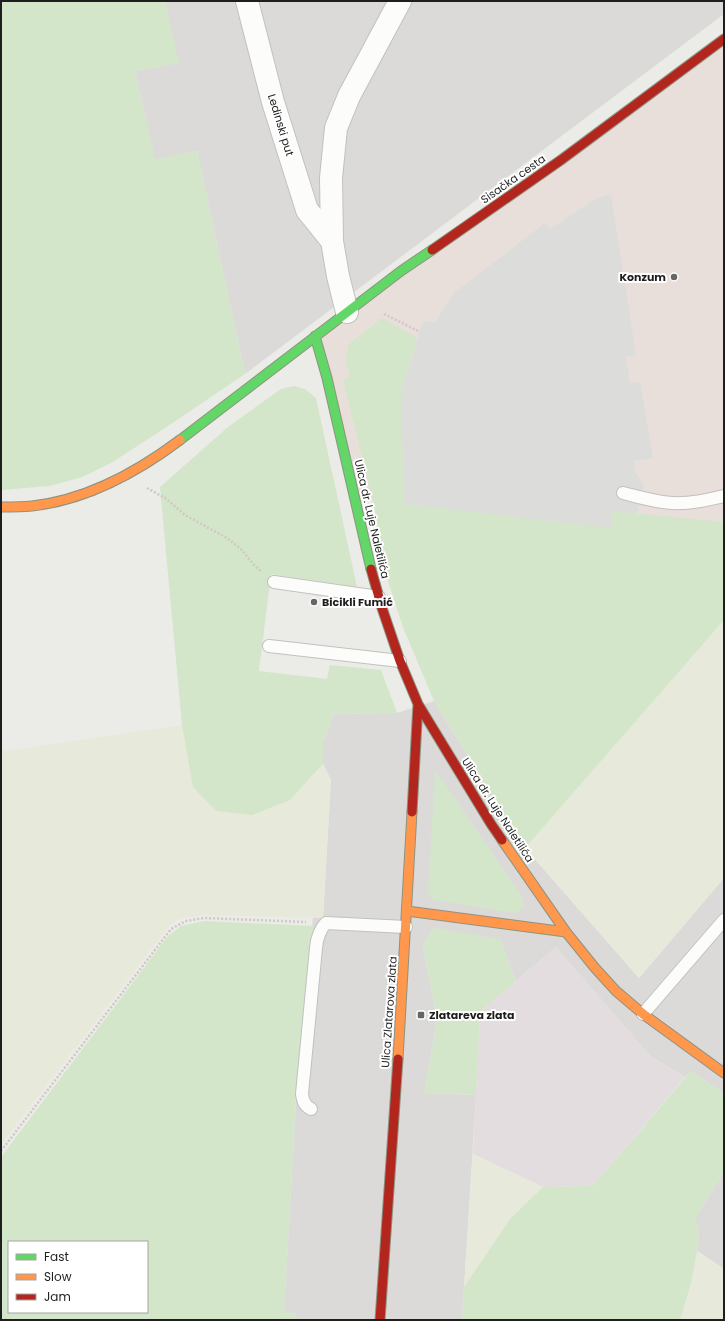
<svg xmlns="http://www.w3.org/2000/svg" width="725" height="1321" font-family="Poppins,sans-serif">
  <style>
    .residential { fill: #dbdad8 }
    .commercial { fill: #e8deda }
    .industrial { fill: #e4dddf }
    .farmland { fill: #e7eadb }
    .grass { fill: #d3e6c9; fill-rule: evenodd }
    .parking { fill: #dcdcda }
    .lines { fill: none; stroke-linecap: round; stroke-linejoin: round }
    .lane-casing { stroke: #c1c1bf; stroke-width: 14 }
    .street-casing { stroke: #c1c1bf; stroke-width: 24 }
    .fast-casing { stroke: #8e9381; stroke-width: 11 }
    .slow-casing { stroke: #8e9381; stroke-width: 11 }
    .jam-casing { stroke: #8e9381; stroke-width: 11 }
    .path { stroke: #d0c8c4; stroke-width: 2.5; stroke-dasharray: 2 2; stroke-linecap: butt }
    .lane { stroke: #fcfcfb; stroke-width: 12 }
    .street { stroke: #fcfcfb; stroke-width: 22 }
    .fast { stroke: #63d668; stroke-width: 9 }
    .slow { stroke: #ff974d; stroke-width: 9 }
    .jam { stroke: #b3261e; stroke-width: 9 }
    .poi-dot { fill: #666664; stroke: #fff; stroke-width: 1.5 }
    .labels { text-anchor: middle; stroke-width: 4; stroke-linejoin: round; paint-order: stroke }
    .street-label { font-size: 11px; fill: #1e1e1e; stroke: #fff }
    .poi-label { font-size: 11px; font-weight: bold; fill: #1e1e1e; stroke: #fff; text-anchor: start }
  </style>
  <rect width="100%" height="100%" fill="#ebebe7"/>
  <path class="residential" d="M 165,1 L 724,1 L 724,14 L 245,374 L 197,151 L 155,160 L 135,71 L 178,63 Z
    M 434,701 L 525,848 L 639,978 L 724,878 L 724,1094 L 691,1071 L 685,1077 L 650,1056 L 556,947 L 516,981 L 500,939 L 423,945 L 437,1018 L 435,1033 L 424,1093 L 476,1095 L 462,1320 L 296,1320 L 296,1314 L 284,1313 L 296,1101 L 313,917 L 323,918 L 331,780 L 323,764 L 323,742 L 334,714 L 397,713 Z
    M 724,1172 L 724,1269 L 697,1251 L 699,1234 L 695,1218 Z"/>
  <path class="commercial" d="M 724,39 L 724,522 L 355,501 L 315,336 Z"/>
  <path class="industrial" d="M 556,947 L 650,1056 L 685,1077 L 593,1186 L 543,1187 L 473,1154 L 480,1012 Z"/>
  <path class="farmland" d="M 724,620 L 724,878 L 639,978 L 525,848 Z
    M 182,725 L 193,787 L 290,800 L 323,764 L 331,780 L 323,918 L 204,915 L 180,919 L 169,926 L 1,1145 L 1,747 L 5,751 Z
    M 473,1154 L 543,1187 L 510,1219 L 464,1287 Z
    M 697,1251 L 724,1269 L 724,1320 L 680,1320 L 691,1283 Z"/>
  <path class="grass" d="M 1,1 L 165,1 L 179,63 L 135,71 L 155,159 L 197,151 L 245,374 L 159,432 L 111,463 L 82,477 L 50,486 L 1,490 Z
    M 382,318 L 417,338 L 401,394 L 611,528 L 611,511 L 724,522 L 724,620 L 525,848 L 434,701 L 403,627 L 388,581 L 374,506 L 343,379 L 350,377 L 346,361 L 348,345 Z
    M 294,386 L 305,389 L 316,398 L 357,587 L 271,574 L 259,671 L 327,679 L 330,665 L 381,670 L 397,713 L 334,714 L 323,742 L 323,764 L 290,800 L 252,815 L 216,811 L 193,787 L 182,725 L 160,487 L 228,427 L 281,389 Z
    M 436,773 L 441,778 L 521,895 L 524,906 L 518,912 L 514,913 L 434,900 L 430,897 L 428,894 L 435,774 Z
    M 204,921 L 313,926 L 296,1101 L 284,1313 L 296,1314 L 296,1320 L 1,1320 L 1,1157 L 168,936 L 181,926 ZM 9,1242 L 147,1242 L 147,1312 L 9,1312 Z
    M 433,928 L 500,939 L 516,981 L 480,1012 L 476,1095 L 424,1093 L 435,1033 L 437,1018 L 423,944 Z
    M 691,1071 L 724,1094 L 724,1172 L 695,1218 L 699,1234 L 697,1251 L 691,1283 L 680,1320 L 462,1320 L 464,1287 L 510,1219 L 543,1187 L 593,1186 Z"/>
  <path class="parking" d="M 611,195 L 636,355 L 626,357 L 630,383 L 640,382 L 653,458 L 633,461 L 636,474 L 644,485 L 637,513 L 611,511 L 611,528 L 404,504 L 401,394 L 423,321 L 435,323 L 453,294 L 545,223 L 550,229 L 597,198 Z"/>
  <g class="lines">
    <g class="lane-casing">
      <path id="lane" d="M 623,493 C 639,497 655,502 672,503 C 690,504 707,500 724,496
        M 274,582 L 379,597
        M 269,646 L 400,661
        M 643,1014 L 724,920
        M 311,1109 C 304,1105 303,1101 302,1094 L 316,948 C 317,938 319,930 326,923 L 406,927"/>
    </g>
    <g class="street-casing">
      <path id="street" d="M 247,1 L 273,102 L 307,210 L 332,241
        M 347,312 L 338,276 L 332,241 L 331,178 L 336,128 L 349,96 L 400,1"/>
    </g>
    <g class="fast-casing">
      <path id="fast" d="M 315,336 L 327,378 L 371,569
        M 180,440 L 401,271 L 432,250"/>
    </g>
    <g class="slow-casing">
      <path id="slow" d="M 1,507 C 11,507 22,507 32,506 C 87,500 136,473 180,440
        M 502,840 L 566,932 L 595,968 L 616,991 L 643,1014 L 724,1073
        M 407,911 L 566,932
        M 398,1059 L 412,812"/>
    </g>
    <g class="jam-casing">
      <path id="jam" d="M 432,250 L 561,160 L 724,39
        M 371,569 L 382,608 L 400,661 L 418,704 L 491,824 L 502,840
        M 412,812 L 418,704
        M 380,1320 L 398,1059"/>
    </g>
    <path class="path" d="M 384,314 L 420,332
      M 147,488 L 165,498 L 185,515 L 227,538 L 242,550 L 254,565 L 262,572
      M 1,1151 L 171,929 L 186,921 L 204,918 L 306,922"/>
    <use href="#lane" class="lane"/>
    <use href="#street" class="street"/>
    <use href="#fast" class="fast"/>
    <use href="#slow" class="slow"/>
    <use href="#jam" class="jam"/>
  </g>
  <g class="poi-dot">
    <circle cx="674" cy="277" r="4"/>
    <circle cx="314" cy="602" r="4"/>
    <rect x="417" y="1011" width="8" height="8" rx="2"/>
  </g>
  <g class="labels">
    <g class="street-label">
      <text transform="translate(281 125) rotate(73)" y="4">Ledinski put</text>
      <text transform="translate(513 179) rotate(-35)" y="4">Sisačka cesta</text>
      <text transform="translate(372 519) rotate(77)" y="4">Ulica dr. Luje Naletilića</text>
      <text transform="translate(498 810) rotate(57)" y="4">Ulica dr. Luje Naletilića</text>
      <text transform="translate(389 1012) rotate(-86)" y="4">Ulica Zlatarova zlata</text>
    </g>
    <g class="poi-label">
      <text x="666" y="281" text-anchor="end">Konzum</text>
      <text x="322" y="606">Bicikli Fumić</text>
      <text x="429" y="1019">Zlatareva zlata</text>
    </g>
  </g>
  <rect width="725" height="1321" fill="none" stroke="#1e1e1e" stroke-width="4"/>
  <rect x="8" y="1241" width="140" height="72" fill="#ffffff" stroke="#a5a5a5"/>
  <rect x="16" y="1254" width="20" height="6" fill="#63d668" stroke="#a5a5a5"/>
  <text x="44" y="1261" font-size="12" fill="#1e1e1e">Fast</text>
  <rect x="16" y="1274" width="20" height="6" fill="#ff974d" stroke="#a5a5a5"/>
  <text x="44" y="1281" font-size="12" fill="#1e1e1e">Slow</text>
  <rect x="16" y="1294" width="20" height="6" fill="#b3261e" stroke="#a5a5a5"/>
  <text x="44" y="1301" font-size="12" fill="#1e1e1e">Jam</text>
</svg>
